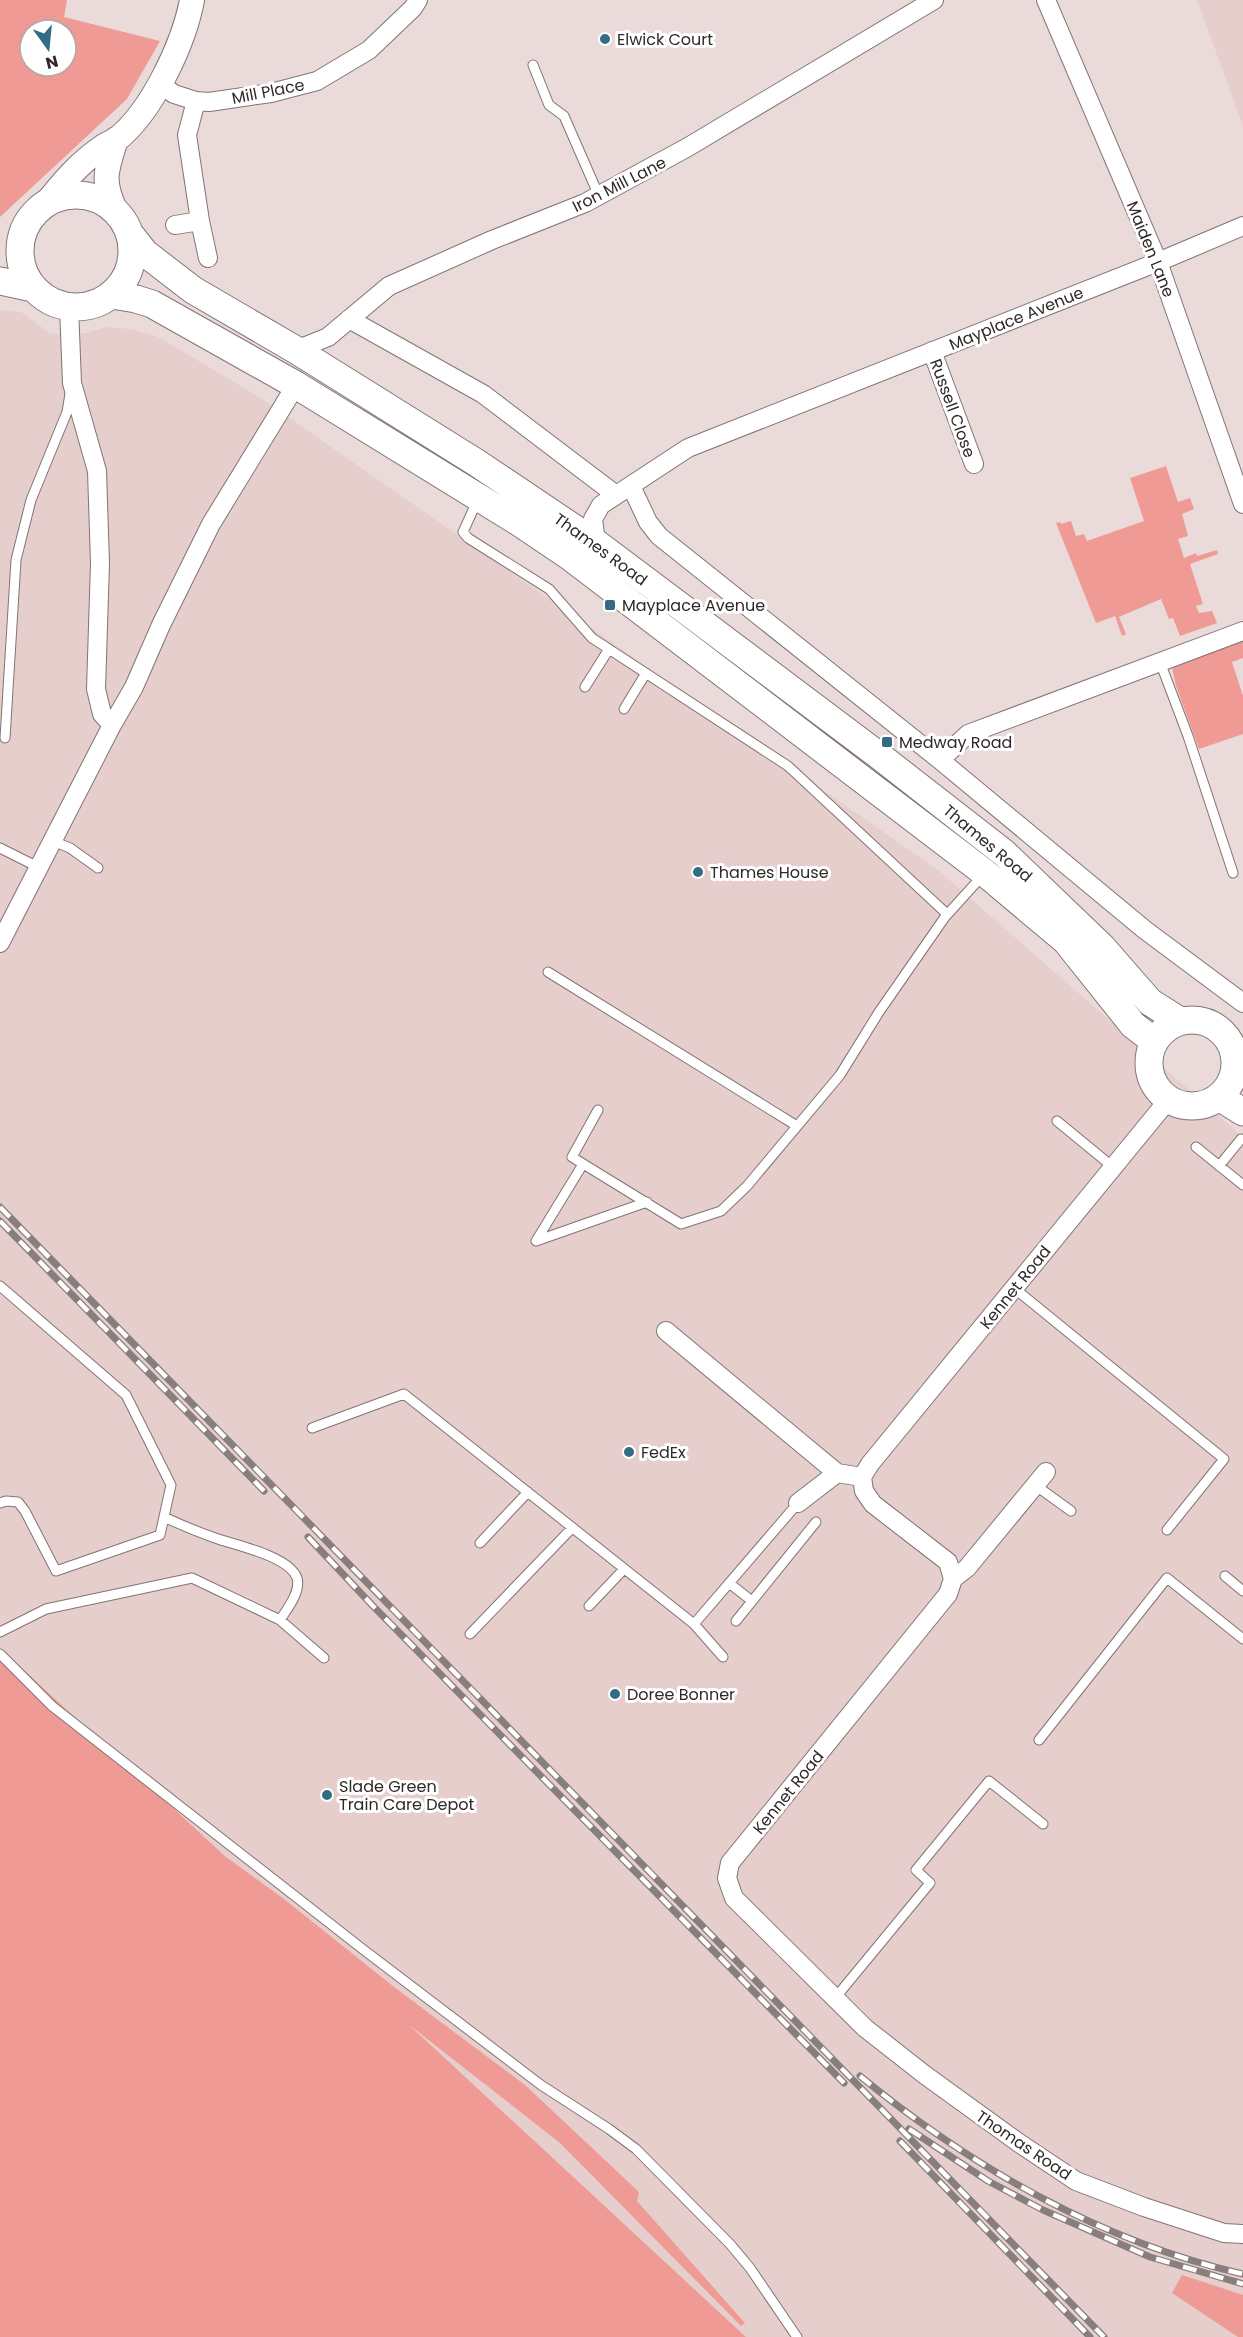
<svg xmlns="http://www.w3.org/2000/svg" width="1243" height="2337" font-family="Poppins,sans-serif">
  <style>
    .built { fill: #e6cecc }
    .green { fill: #f09a96; fill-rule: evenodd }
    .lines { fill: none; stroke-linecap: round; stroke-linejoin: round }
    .service-casing { stroke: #827473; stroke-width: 11 }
    .minor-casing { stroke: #827473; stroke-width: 20 }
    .secondary-casing { stroke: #827473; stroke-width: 26 }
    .primary-casing { stroke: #827473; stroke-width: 29 }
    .service { stroke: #fff; stroke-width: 9 }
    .minor { stroke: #fff; stroke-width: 18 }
    .secondary { stroke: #fff; stroke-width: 24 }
    .primary { stroke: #fff; stroke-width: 27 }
    .rail-casing { stroke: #887e7d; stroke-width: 7 }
    .rail { stroke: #fff; stroke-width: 4.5; stroke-dasharray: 14; stroke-linecap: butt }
    .poi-dot { fill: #336d85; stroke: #fff; stroke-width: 2 }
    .labels { text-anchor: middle; stroke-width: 6; stroke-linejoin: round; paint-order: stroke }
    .poi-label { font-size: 16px; fill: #2f2929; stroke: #fff; text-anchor: start }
    .street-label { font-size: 16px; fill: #2f2929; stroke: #fff }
  </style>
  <rect width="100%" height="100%" fill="#eadbda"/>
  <path class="built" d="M 1197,0 L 1243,0 L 1243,126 Z
    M 0,310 L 21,312 L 51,334 L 86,333 L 106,327 L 131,329 L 156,336 L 261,398 L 938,870 L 1243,1137 L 1243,2337 L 746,2337 L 0,1648 Z"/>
  <path class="green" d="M 0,0 L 67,0 L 64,17 L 160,41 L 127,99 L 0,217 ZM 30,30 L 66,30 L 66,66 L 30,66 Z
    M 1166,466 L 1178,502 L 1190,498 L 1194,509 L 1182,514 L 1188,536 L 1178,539 L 1184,558 L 1196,553 L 1197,556 L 1217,550 L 1218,554 L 1190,564 L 1203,604 L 1196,606 L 1199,613 L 1212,611 L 1217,623 L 1180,636 L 1173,618 L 1169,619 L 1161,599 L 1119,617 L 1126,634 L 1122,636 L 1115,616 L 1096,623 L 1056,523 L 1060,522 L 1061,524 L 1071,521 L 1076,536 L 1084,534 L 1087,541 L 1144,521 L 1130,478 Z
    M 1243,641 L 1243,658 L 1232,662 L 1243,696 L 1243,734 L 1199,749 L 1176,686 L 1172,668 Z
    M 0,1648 L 226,1857 L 284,1899 L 394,1987 L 525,2085 L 639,2192 L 637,2201 L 745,2323 L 741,2326 L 560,2143 L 408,2024 L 746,2337 L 0,2337 Z
    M 1182,2275 L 1243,2295 L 1243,2337 L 1238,2337 L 1172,2293 Z"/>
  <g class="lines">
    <g class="service-casing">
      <path id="service" d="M 533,65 L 549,105 L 564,116 L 599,196
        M 478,499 L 463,532 L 468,538 L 549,589 L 592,638 L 788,766 L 947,914
        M 1160,662 L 1188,736 L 1233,873
        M 585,687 L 609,649
        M 624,709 L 646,673
        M 5,738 L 16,560 L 31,500 L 67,412 L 70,394
        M 53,841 L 70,848 L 98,868
        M 0,848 L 38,867
        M 548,972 L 797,1126
        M 598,1110 L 572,1157 L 681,1224 L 721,1211 L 747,1186 L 840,1075 L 879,1012 L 945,917 L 984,874
        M 1057,1121 L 1113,1167
        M 1196,1147 L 1243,1185
        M 583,1164 L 536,1241 L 647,1202
        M 1219,1166 L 1241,1139
        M 0,1286 L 126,1395 L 171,1485 L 160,1535 L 56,1571 L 25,1511 L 18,1502 L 6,1501 L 0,1503
        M 1014,1288 L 1224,1459 L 1167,1530
        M 312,1428 L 404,1394 L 694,1624 L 798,1503
        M 1035,1485 L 1071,1511
        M 164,1517 C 181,1525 198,1532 215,1538 C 235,1545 289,1556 297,1578 C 301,1592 287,1609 280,1620
        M 480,1543 L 528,1492
        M 1225,1576 L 1243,1591
        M 729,1583 L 752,1601
        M 589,1606 L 624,1569
        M 736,1621 L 816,1522
        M 694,1624 L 723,1657
        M 0,1632 L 46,1609 L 192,1578 L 280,1620 L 324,1658
        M 470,1634 L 572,1528
        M 0,1654 L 52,1706 L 360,1947 L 541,2085 L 609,2129 L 636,2149 L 730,2244 L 750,2268 L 797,2337
        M 1039,1740 L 1167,1578 L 1243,1639
        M 836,1997 L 930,1883 L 916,1870 L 989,1781 L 1043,1824"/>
    </g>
    <g class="minor-casing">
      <path id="minor" d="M 1046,0 L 1158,262 L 1243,504
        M 160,84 L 174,94 L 196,101 L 209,102 L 271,93 L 317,81 L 369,50 L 413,8 L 418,0
        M 196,101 L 187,135 L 200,221 L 208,258
        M 175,225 L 200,221
        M 69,307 L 72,383 L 97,471 L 100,563 L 96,689 L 102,714 L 112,725
        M 349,319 L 483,394 L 616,495
        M 296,350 L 328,337 L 389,286 L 492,240 L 585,203 L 688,147 L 934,0
        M 932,351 L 974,464
        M 631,486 L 648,522 L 659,536 L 940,760 L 1145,930 L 1243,1003
        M 596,543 L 593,519 L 601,505 L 688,448 L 1158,262 L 1243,226
        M 940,760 L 968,734 L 1243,631
        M 0,943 L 112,725 L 134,687 L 161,625 L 211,524 L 296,385
        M 666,1331 L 837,1473
        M 1046,1472 L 967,1568 L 953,1579 L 948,1594 L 730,1863 L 727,1878 L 734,1898 L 865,2028 L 925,2075 L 1019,2143 L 1076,2181 L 1144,2207 L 1224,2233 L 1243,2234
        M 862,1477 L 870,1464 L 1169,1099
        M 798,1503 L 837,1473 L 862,1477 L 864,1491 L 873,1504 L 948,1562 L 953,1579"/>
    </g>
    <g class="secondary-casing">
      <path id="secondary" d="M 45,205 C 62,183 80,162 104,146 C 107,144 112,142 116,140 C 152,112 184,43 192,0
        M 116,212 C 101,179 106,172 116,139"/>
    </g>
    <g class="primary-casing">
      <path id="primary" d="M20 251a56 56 0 1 1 112 0a56 56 0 1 1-112 0Z
        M 130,234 L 145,253 L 193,290 L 296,350 L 477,463 L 596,543 L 877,754 L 1004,853 L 1102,947 L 1150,1002 L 1180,1021
        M 0,281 L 33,288
        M 112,295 L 136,299 L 152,304 L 296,385 L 520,523 L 569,556 L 985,873 L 1066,941 L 1133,1025 L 1154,1041
        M1149 1063a43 43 0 1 1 86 0a43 43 0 1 1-86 0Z
        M 1219,1097 L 1243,1112"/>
    </g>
    <use href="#service" class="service"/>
    <use href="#minor" class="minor"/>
    <use href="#secondary" class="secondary"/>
    <use href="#primary" class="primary"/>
    <g class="rail-casing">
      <path id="rail" d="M 0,1207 L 1104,2337
        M 0,1221 L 264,1491
        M 308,1537 L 373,1606 L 844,2083
        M 860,2076 C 971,2167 1102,2242 1243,2274
        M 909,2129 L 988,2181 L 1043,2210 L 1150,2257 L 1243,2284
        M 900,2141 L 1090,2337"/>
    </g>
    <use href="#rail" class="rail"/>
  </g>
  <g class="poi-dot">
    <circle cx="605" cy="39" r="6"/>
    <rect x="604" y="599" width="12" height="12" rx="3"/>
    <rect x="881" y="736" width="12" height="12" rx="3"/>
    <circle cx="698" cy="872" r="6"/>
    <circle cx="629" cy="1452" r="6"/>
    <circle cx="615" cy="1694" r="6"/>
    <circle cx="327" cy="1795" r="6"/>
  </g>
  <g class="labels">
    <g class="poi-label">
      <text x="617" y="45">Elwick Court</text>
      <text x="622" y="611">Mayplace Avenue</text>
      <text x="899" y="748">Medway Road</text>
      <text x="710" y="878">Thames House</text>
      <text x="641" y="1458">FedEx</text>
      <text x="627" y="1700">Doree Bonner</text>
      <text x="339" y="1792">Slade Green<tspan x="339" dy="18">Train Care Depot</tspan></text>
    </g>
    <g class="street-label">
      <text transform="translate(268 91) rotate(-11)" y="6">Mill Place</text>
      <text transform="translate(619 184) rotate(-27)" y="6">Iron Mill Lane</text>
      <text transform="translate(1151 249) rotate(68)" y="6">Maiden Lane</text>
      <text transform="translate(1016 318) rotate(-22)" y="6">Mayplace Avenue</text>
      <text transform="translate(953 408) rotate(70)" y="6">Russell Close</text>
      <text transform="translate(601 549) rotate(36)" y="6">Thames Road</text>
      <text transform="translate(988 843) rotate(40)" y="6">Thames Road</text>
      <text transform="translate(1015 1287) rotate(-51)" y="6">Kennet Road</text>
      <text transform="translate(788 1792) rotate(-51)" y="6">Kennet Road</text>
      <text transform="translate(1024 2145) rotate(34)" y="6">Thomas Road</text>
    </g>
  </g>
  <g transform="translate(48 48) rotate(165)"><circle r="28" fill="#ffffff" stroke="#aca9a9" stroke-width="1.5"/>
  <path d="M0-4.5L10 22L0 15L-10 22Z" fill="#336d85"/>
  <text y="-9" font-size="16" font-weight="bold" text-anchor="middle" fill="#2f2929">N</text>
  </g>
</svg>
